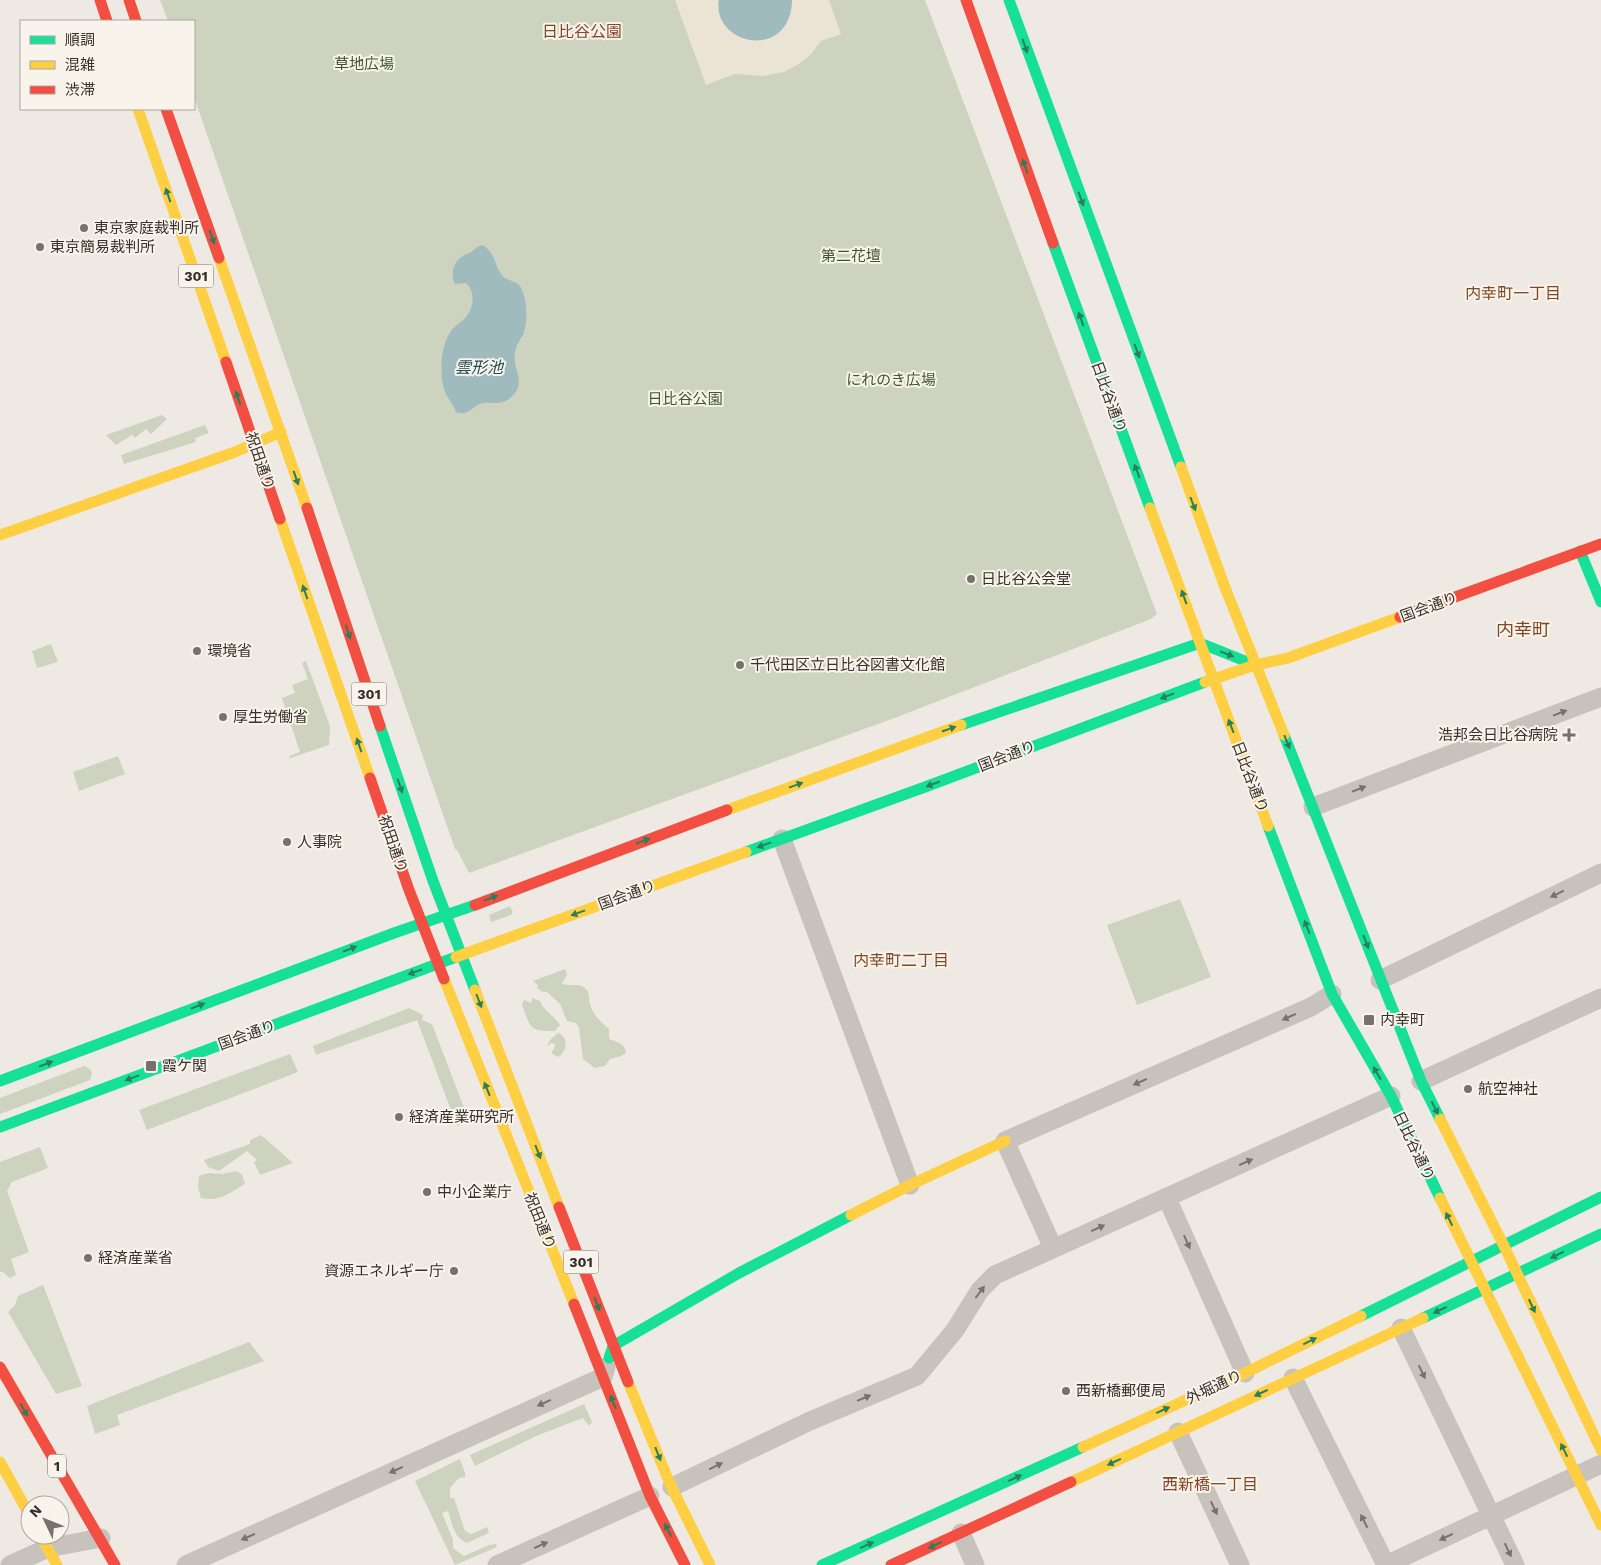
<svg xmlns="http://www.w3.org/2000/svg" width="1601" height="1565" font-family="'Work Sans','Noto Sans JP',sans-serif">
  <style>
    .green { fill: #cdd3be }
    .plaza { fill: #ebe3d3 }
    .water { fill: #a0bbbe }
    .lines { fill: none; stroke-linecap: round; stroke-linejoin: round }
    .street { stroke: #c7c2bc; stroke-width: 19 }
    .fast { stroke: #16e098; stroke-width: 11 }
    .slow { stroke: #ffcf43; stroke-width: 11 }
    .jam { stroke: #f24e42; stroke-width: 11 }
    .oneway { fill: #297f5c }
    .oneway2 { fill: #78726c }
    .poi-dot { fill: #78716b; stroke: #f9f4eb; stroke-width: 2 }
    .labels { text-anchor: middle; stroke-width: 4; stroke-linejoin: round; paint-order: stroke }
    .shield { fill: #f9f4eb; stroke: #726b64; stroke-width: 1 }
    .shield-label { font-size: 14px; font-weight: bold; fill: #38302a }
    .park-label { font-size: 15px; fill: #43552f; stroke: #f9f4eb }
    .poi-label { font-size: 15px; fill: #38302a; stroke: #f9f4eb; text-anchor: start }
    .street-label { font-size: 15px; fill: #38302a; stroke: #f9f4eb }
    .neighbourhood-label { font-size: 16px; fill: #834726; stroke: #f9f4eb }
    .water-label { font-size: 16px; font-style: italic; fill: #214e57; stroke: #f9f4eb }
    .quarter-label { font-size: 18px; fill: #834726; stroke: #f9f4eb }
  </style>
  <rect width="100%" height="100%" fill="#eeeae3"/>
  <path class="green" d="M 160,0 L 925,0 L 1157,614 L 1151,619 L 897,717 L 469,873 L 457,850 L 455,849 L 194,97 L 194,21 L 168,21 Z
    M 162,415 L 167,419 L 151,434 L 146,429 L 135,438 L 132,435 L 116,445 L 106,435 Z
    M 205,425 L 209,433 L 195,438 L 196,442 L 124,464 L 121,455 Z
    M 51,644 L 58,662 L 37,668 L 32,651 Z
    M 306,661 L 330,726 L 329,745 L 290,758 L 289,756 L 300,752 L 282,698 L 295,693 L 292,685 L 308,679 L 302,663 Z
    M 118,756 L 125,774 L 79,791 L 73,772 Z
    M 1180,899 L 1211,977 L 1137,1005 L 1107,925 Z
    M 510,906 L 513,912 L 511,915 L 491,922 L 489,915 Z
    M 565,969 L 567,975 L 562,983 C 569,988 579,982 585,988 C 591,993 588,1001 591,1007 C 594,1016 602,1023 609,1029 L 609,1039 C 617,1042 625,1043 626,1053 L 621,1056 L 610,1059 L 605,1066 L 595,1068 L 583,1059 L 579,1027 L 576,1023 L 567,1021 L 560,1004 L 547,992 L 543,992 L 537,988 L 538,985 L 533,981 Z
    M 532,998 L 540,1001 C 544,1011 554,1016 560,1025 L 555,1031 C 528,1031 531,1028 522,1005 L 524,1000 L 531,1003 Z
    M 409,1008 L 423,1015 L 422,1020 L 432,1024 L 469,1121 L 457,1126 L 417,1020 L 316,1055 L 313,1046 Z
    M 558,1033 C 569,1037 567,1052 558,1057 L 551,1053 L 554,1049 L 555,1044 L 551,1043 L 547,1047 L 550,1040 Z
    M 290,1054 L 298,1072 L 147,1130 L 139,1110 Z
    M 84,1066 L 90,1069 L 92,1074 L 90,1080 L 0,1114 L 0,1098 Z
    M 261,1135 L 293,1163 L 260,1175 L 254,1162 L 257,1160 L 247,1151 L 219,1171 L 208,1167 L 204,1160 L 250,1144 L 250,1140 Z
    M 40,1147 L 48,1168 L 12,1182 L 7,1191 L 29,1252 L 11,1259 L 16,1275 L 10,1278 L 3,1272 L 0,1272 L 0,1162 Z
    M 237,1171 L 242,1175 L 245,1184 C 230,1193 219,1202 201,1198 L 198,1187 L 199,1176 L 208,1173 L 222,1174 Z
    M 43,1285 L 82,1386 L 56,1394 L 8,1312 L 15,1305 L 18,1296 Z
    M 249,1342 L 264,1361 L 117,1415 L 120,1425 L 95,1434 L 87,1406 Z
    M 584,1404 L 592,1422 L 589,1426 L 583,1418 L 536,1436 L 475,1466 L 470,1455 Z
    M 460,1459 L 465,1473 L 465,1477 L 459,1478 L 450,1488 L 450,1498 L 454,1498 L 465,1531 L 471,1534 L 487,1527 L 489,1533 L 467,1543 C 454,1538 452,1524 448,1511 L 442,1513 L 453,1540 L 453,1548 L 464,1556 L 489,1545 L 496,1544 L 497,1547 L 455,1565 L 415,1481 Z"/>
  <path class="plaza" d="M 675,0 L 719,0 L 718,4 L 785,26 L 791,13 L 792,0 L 829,0 L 841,34 L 821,41 L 812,53 L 799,64 L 784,72 L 763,76 L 735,74 L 706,85 Z"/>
  <path class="water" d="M 719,0 L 792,0 C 790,63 711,44 719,0 Z
    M 483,245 C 497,256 493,262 501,274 C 505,281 515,280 520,286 C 527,297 528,319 524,332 C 521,339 516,345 515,353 C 512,367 525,380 515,393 C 511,398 508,400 503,402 C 496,404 490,402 484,403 C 473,404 469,417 456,412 C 454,406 450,401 447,396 C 441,386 441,368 442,357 C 443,348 446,338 451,331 C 455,325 461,323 465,318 C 474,308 476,292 466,283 L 455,284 C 450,275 453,261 463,256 C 465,254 468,254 470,253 C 475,249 477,246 483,245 Z"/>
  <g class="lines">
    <path class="street" d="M 1313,807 L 1601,697
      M 782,839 L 910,1185
      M 1380,980 L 1601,873
      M 1421,1081 L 1601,998
      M 1167,1198 L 1245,1373
      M 1053,1248 L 1005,1141 L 1311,1007 L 1332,994
      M 1401,1328 L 1515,1565
      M 1293,1378 L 1386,1565
      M 1178,1432 L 1240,1565
      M 672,1487 L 810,1421 L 917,1376 L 955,1330 L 980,1290 L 995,1275 L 1391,1096
      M 961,1533 L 975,1565
      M 10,1565 L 48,1548 L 101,1538
      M 186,1565 L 603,1377 L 606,1367
      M 497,1565 L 650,1496
      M 1386,1565 L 1601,1464"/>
    <path class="fast" d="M 1009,0 L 1181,467
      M 1053,243 L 1150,508
      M 1580,551 L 1601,602
      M 961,725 L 1200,643 L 1255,665
      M 380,726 L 433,881 L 475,990
      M 1284,735 L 1421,1081 L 1440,1119
      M 1268,826 L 1332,994 L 1391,1096 L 1440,1198
      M 746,852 L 925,787 L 1205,682
      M 0,1081 L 394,933 L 475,905
      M 0,1127 L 456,957
      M 1361,1316 L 1601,1197
      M 1423,1318 L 1601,1234
      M 609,1358 L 613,1346 L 739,1273 L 851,1215
      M 822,1565 L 1083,1447"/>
    <path class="slow" d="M 138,109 L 226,362
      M 219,258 L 307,508
      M 1181,467 L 1226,590 L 1284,735
      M 1150,508 L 1268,826
      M 280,519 L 370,778
      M 0,535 L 235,452 L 281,432
      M 1205,682 L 1255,665 L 1288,658 L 1400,617
      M 727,810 L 961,725
      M 456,957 L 746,852
      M 444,979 L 574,1304
      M 475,990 L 559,1207
      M 1440,1119 L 1504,1246 L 1601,1450
      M 1440,1198 L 1601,1525
      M 851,1215 L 910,1185 L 1005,1141
      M 628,1382 L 670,1484 L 710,1565
      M 1083,1447 L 1245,1373 L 1361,1316
      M 0,1462 L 30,1516
      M 1071,1482 L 1423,1318
      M 40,1535 L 57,1565"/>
    <path class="jam" d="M 100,0 L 107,21
      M 129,0 L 136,21
      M 966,0 L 1053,243
      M 166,109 L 219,258
      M 226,362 L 280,519
      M 307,508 L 380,726
      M 1400,617 L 1601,544
      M 370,778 L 409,890 L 444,979
      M 475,905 L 727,810
      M 559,1207 L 628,1382
      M 574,1304 L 650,1496 L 685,1565
      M 0,1367 L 115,1565
      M 891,1565 L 1071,1482"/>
  </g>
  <defs><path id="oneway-solid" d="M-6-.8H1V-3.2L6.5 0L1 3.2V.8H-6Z" transform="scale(1.25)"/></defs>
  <g class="oneway">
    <use href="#oneway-solid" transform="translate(1025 46) rotate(70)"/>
    <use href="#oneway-solid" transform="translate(1025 166) rotate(-110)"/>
    <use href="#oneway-solid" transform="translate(168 195) rotate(-109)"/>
    <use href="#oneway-solid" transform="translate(1081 199) rotate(70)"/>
    <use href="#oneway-solid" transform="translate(212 237) rotate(71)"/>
    <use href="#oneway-solid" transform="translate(1081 319) rotate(-110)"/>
    <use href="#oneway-solid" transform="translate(1137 351) rotate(70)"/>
    <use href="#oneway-solid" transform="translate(238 398) rotate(-109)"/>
    <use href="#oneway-solid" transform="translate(1137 471) rotate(-111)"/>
    <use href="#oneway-solid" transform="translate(296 478) rotate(71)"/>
    <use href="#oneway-solid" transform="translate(1193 504) rotate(69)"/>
    <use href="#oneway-solid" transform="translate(305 592) rotate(-109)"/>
    <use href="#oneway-solid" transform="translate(1184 597) rotate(-110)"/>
    <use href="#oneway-solid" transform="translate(348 632) rotate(71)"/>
    <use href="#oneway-solid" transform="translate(1227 654) rotate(21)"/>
    <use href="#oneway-solid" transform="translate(1167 696) rotate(159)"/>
    <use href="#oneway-solid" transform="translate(1231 726) rotate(-111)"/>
    <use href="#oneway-solid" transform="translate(949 729) rotate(-19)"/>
    <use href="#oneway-solid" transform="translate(1287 742) rotate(68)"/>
    <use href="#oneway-solid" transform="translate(359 745) rotate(-109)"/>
    <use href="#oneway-solid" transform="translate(933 784) rotate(159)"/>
    <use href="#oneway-solid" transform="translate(796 785) rotate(-20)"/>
    <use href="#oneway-solid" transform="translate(400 786) rotate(71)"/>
    <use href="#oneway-solid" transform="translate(643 841) rotate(-20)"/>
    <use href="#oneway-solid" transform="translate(764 845) rotate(160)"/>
    <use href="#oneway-solid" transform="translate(491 898) rotate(-21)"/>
    <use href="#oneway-solid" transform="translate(578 913) rotate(160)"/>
    <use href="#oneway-solid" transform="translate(1307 927) rotate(-111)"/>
    <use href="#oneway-solid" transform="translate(1366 942) rotate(69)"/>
    <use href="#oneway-solid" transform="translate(350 949) rotate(-21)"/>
    <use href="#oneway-solid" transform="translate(415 972) rotate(160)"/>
    <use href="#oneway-solid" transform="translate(479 1001) rotate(69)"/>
    <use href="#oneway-solid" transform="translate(198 1006) rotate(-21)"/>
    <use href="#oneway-solid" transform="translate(46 1064) rotate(-21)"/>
    <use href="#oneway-solid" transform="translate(1377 1073) rotate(-120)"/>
    <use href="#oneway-solid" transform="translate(132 1078) rotate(160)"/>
    <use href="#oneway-solid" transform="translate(487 1089) rotate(-112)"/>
    <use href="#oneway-solid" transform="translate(1435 1108) rotate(63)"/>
    <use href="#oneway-solid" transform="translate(538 1152) rotate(69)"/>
    <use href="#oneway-solid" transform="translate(1449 1219) rotate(-116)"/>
    <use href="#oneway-solid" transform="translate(1557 1255) rotate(154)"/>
    <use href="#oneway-solid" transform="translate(597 1304) rotate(69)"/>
    <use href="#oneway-solid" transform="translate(1532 1306) rotate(65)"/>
    <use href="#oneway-solid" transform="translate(1440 1310) rotate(155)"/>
    <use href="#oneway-solid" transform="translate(1310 1341) rotate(-26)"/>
    <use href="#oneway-solid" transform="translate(1261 1393) rotate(155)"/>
    <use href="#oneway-solid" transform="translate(613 1402) rotate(-112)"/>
    <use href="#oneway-solid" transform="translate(24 1410) rotate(61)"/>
    <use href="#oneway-solid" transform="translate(1163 1410) rotate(-24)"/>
    <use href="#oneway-solid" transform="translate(1564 1450) rotate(-116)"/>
    <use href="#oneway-solid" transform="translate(658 1454) rotate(68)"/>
    <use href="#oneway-solid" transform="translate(1114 1462) rotate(155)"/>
    <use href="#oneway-solid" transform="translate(1015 1478) rotate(-24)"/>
    <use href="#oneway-solid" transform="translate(668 1530) rotate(-117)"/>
    <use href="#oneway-solid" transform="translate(867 1545) rotate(-24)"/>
    <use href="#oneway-solid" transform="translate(935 1545) rotate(155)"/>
  </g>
  <g class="oneway2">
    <use href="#oneway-solid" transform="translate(1560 713) rotate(-21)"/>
    <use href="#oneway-solid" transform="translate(1359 789) rotate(-21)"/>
    <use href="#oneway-solid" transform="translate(1557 894) rotate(154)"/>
    <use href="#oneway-solid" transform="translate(1289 1017) rotate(156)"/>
    <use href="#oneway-solid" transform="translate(1140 1082) rotate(156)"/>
    <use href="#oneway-solid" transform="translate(1246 1162) rotate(-24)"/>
    <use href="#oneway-solid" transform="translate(1098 1228) rotate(-24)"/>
    <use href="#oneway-solid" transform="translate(1187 1242) rotate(66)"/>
    <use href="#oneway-solid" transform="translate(980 1292) rotate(-53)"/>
    <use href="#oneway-solid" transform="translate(1422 1372) rotate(64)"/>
    <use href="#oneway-solid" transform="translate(864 1398) rotate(-23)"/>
    <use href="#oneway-solid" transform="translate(544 1403) rotate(156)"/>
    <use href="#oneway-solid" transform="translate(716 1466) rotate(-26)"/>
    <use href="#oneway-solid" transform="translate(396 1470) rotate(156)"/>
    <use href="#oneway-solid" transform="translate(1214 1508) rotate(65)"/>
    <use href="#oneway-solid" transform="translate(1364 1521) rotate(-116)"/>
    <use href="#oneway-solid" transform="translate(248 1537) rotate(156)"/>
    <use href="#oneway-solid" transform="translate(1446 1537) rotate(155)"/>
    <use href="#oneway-solid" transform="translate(541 1545) rotate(-24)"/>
    <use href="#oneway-solid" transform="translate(1508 1550) rotate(64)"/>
  </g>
  <g class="poi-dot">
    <circle cx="84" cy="228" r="5"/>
    <circle cx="40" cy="247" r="5"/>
    <circle cx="971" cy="579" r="5"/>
    <circle cx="197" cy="651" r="5"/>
    <circle cx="740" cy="665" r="5"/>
    <circle cx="223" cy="717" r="5"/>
    <path d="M1566.5 727.5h5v5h5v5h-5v5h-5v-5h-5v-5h5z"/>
    <circle cx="287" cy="842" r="5"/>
    <rect x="1363" y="1014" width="12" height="12" rx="2.5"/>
    <rect x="145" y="1060" width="12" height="12" rx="2.5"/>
    <circle cx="1468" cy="1089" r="5"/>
    <circle cx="399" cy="1117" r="5"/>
    <circle cx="427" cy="1192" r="5"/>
    <circle cx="88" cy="1258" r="5"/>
    <circle cx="454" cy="1271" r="5"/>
    <circle cx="1066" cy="1391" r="5"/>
  </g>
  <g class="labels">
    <g class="shield">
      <rect x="178.5" y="264.5" width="35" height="23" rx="4"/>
      <rect x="351.5" y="682.5" width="35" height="23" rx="4"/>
      <rect x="563.5" y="1250.5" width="35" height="23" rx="4"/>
      <rect x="48" y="1454.5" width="18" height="23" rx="4"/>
    </g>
    <g class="shield-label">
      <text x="196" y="281">301</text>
      <text x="369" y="699">301</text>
      <text x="581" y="1267">301</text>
      <text x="57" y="1471">1</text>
    </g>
    <g class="park-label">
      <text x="364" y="69">草地広場</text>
      <text x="851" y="261">第二花壇</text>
      <text x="891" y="385">にれのき広場</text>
      <text x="685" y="404">日比谷公園</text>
    </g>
    <g class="poi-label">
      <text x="94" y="233">東京家庭裁判所</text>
      <text x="50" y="252">東京簡易裁判所</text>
      <text x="981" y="584">日比谷公会堂</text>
      <text x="207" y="656">環境省</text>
      <text x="750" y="670">千代田区立日比谷図書文化館</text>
      <text x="233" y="722">厚生労働省</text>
      <text x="1558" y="740" text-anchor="end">浩邦会日比谷病院</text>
      <text x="297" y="847">人事院</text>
      <text x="1380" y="1025">内幸町</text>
      <text x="162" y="1071">霞ケ関</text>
      <text x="1478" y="1094">航空神社</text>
      <text x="409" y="1122">経済産業研究所</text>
      <text x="437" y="1197">中小企業庁</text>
      <text x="98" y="1263">経済産業省</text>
      <text x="444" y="1276" text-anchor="end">資源エネルギー庁</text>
      <text x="1076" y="1396">西新橋郵便局</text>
    </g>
    <g class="street-label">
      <text transform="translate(1109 397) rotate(70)" y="5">日比谷通り</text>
      <text transform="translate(260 461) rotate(71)" y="5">祝田通り</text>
      <text transform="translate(1429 607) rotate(-20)" y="5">国会通り</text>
      <text transform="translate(1007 756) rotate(-21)" y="5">国会通り</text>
      <text transform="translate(1250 777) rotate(69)" y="5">日比谷通り</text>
      <text transform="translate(393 844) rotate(71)" y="5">祝田通り</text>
      <text transform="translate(627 895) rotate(-20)" y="5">国会通り</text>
      <text transform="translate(247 1035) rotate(-20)" y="5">国会通り</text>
      <text transform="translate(1414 1146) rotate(64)" y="5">日比谷通り</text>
      <text transform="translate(540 1221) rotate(68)" y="5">祝田通り</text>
      <text transform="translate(1214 1387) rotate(-25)" y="5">外堀通り</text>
    </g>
    <g class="neighbourhood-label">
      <text x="582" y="37">日比谷公園</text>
      <text x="1513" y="299">内幸町一丁目</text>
      <text x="901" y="966">内幸町二丁目</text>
      <text x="1210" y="1490">西新橋一丁目</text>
    </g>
    <g class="water-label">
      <text x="479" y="373">雲形池</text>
    </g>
    <g class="quarter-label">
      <text x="1523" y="636">内幸町</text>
    </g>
  </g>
  <rect x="20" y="20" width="175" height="90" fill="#f9f4eb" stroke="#aca69e"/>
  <rect x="30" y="36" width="25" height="8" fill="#16e098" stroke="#aca69e"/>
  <text x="65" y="45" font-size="15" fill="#38302a">順調</text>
  <rect x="30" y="61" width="25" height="8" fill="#ffcf43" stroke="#aca69e"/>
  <text x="65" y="70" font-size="15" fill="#38302a">混雑</text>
  <rect x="30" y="86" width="25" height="8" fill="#f24e42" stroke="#aca69e"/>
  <text x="65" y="95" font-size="15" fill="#38302a">渋滞</text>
  <g transform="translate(45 1520) rotate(313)"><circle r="24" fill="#f9f4eb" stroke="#aca69e"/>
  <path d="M0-4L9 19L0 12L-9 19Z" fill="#78716b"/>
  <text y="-8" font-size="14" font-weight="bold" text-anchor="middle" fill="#38302a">N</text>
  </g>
</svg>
